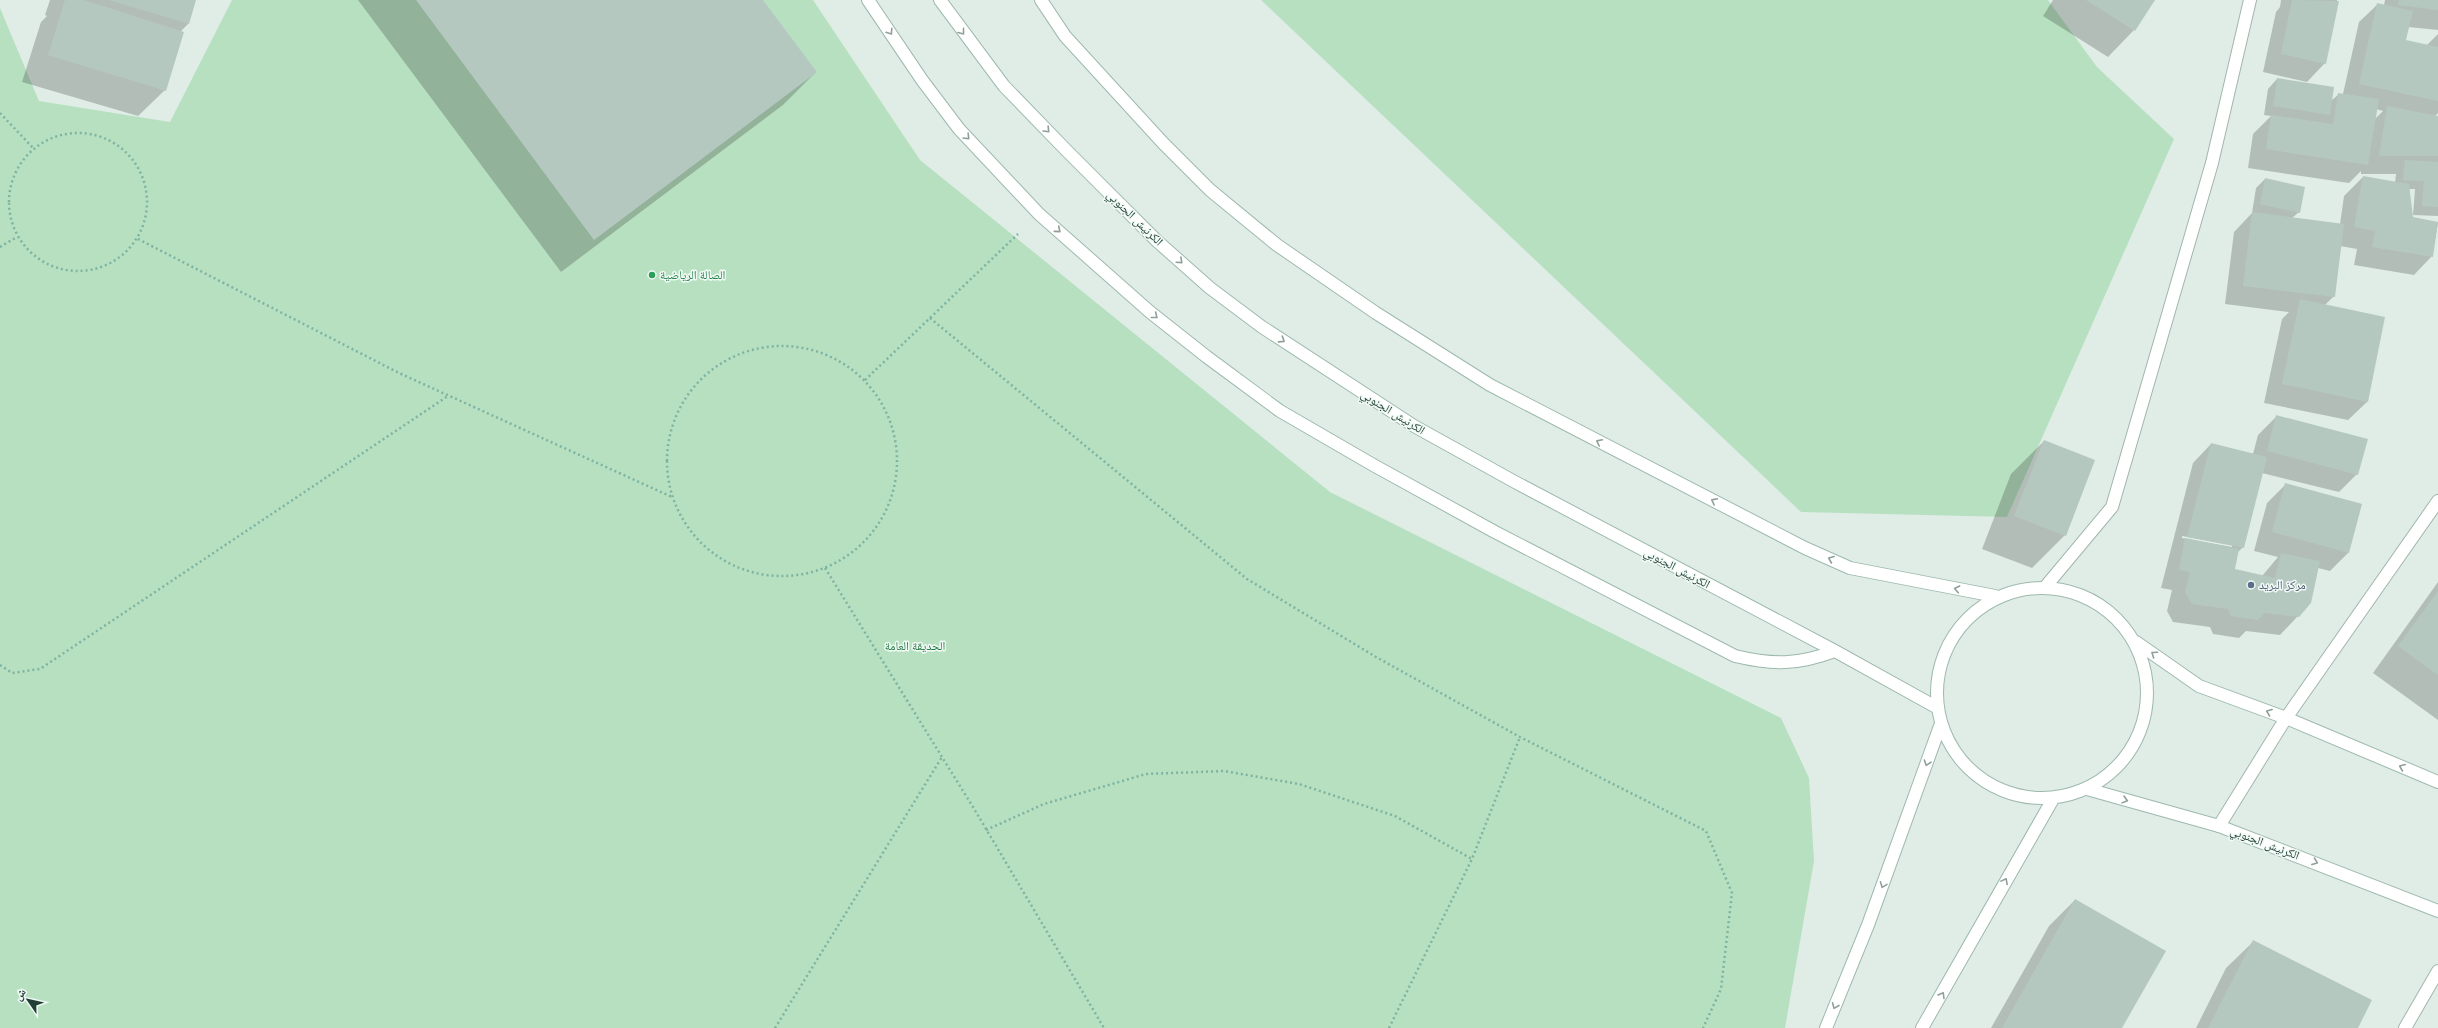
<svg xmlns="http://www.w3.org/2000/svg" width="2438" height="1028" font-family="'Open Sans','Noto Naskh Arabic',sans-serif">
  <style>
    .green { fill: #b7e0c1 }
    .shadow { fill: #0003; fill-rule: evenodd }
    .building { fill: #b5c8c0 }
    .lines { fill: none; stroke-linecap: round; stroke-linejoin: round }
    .street-casing { stroke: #a2b5ae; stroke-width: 14 }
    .secondary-casing { stroke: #9db9af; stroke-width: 14 }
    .path { stroke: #7db3a1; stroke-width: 2.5; stroke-dasharray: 2 3; stroke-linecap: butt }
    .street { stroke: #fff; stroke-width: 12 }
    .secondary { stroke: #fff; stroke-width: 12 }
    .oneway { stroke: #8f9f9a }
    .leisure-dot { fill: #2e9e5b; stroke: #f1f9f5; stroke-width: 1.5 }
    .service-dot { fill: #5c6f8a; stroke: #f1f9f5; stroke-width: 1.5 }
    .labels { text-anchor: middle; stroke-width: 3; stroke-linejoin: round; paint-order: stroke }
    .street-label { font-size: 12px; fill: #1f3f35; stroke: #f1f9f5 }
    .leisure-label { font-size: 12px; fill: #27864d; stroke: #f1f9f5; text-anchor: start }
    .service-label { font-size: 12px; fill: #4e5e75; stroke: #f1f9f5; text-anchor: start }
    .park-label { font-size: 12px; fill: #257a43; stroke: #f1f9f5 }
  </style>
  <rect width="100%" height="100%" fill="#e0ede7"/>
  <path class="green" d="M 232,0 L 813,0 L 920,160 L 1330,492 L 1781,718 L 1809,778 L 1814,861 L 1785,1028 L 0,1028 L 0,8 L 39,101 L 170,122 Z
    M 1261,0 L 2048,0 L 2097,67 L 2174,139 L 2007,517 L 1801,512 Z"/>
  <path class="shadow" d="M 50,0 L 195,0 L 188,24 L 180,32 L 165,90 L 138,116 L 22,82 L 41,22 L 47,16 L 45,15 Z
    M 358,0 L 762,0 L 816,72 L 783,105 L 561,272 Z
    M 2053,0 L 2154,0 L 2134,30 L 2108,57 L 2043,16 Z
    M 2281,0 L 2337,0 L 2325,63 L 2307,82 L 2263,72 L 2276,12 L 2280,7 Z
    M 2385,0 L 2438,0 L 2438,30 L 2408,27 L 2405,41 L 2426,46 L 2438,34 L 2438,113 L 2435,116 L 2438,117 L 2438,216 L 2413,215 L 2415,189 L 2408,189 L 2412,218 L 2438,223 L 2432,256 L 2414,275 L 2354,265 L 2357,249 L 2340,246 L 2334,296 L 2325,305 L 2384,318 L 2367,402 L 2348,420 L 2264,403 L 2282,319 L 2289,312 L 2225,304 L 2234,232 L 2252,213 L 2256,188 L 2265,179 L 2299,212 L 2292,218 L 2340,224 L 2344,196 L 2363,177 L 2395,183 L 2396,174 L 2361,174 L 2361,171 L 2349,183 L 2248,168 L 2253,134 L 2271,116 L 2264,115 L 2268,89 L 2277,79 L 2331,101 L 2339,94 L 2343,94 L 2359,22 L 2378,4 L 2384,5 ZM 2376,109 L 2383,111 L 2375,119 Z
    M 2277,416 L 2357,474 L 2339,492 L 2262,473 L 2243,547 L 2237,553 L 2234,570 L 2262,576 L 2278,557 L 2254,551 L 2267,503 L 2286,484 L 2361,504 L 2348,553 L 2330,571 L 2318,568 L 2298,616 L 2280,635 L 2246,631 L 2239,638 L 2213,634 L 2210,627 L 2173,622 L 2167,611 L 2172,590 L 2161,588 L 2193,463 L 2211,444 L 2253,454 L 2258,435 ZM 2182,536 L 2232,545 L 2232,547 L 2182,538 Z
    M 2044,441 L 2065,535 L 2032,568 L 1982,549 L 2011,474 Z
    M 2438,582 L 2438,720 L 2373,673 Z
    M 2075,900 L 2120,1028 L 1991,1028 L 2049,926 Z
    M 2253,942 L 2357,1028 L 2196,1028 L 2226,968 Z"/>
  <path class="building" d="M 65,0 L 84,0 L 184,32 L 166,91 L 48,55 Z
    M 109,0 L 196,0 L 189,24 Z
    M 416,0 L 763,0 L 817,72 L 594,240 Z
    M 2086,0 L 2155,0 L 2135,31 Z
    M 2292,0 L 2339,1 L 2326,64 L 2281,54 Z
    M 2399,0 L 2438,0 L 2438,10 L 2398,5 Z
    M 2377,3 L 2413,11 L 2406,40 L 2438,47 L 2438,101 L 2359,84 Z
    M 2277,78 L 2334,87 L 2330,115 L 2273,106 Z
    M 2338,93 L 2379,99 L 2368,165 L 2266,149 L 2271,115 L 2333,124 Z
    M 2387,106 L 2438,116 L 2438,156 L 2379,156 Z
    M 2405,160 L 2438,162 L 2438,207 L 2422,206 L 2424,181 L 2403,180 Z
    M 2363,176 L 2409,184 L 2413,217 L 2438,222 L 2433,257 L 2372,247 L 2375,231 L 2354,227 Z
    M 2265,178 L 2305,187 L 2300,213 L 2260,204 Z
    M 2252,212 L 2344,224 L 2335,297 L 2243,286 Z
    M 2300,299 L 2385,317 L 2368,402 L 2282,384 Z
    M 2276,415 L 2368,439 L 2358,475 L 2267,451 Z
    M 2044,440 L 2095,460 L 2066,536 L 2014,516 Z
    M 2211,443 L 2267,457 L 2244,548 L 2187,537 Z
    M 2285,483 L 2362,504 L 2349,553 L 2272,532 Z
    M 2185,538 L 2239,549 L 2235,569 L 2275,578 L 2281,553 L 2320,561 L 2311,603 L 2299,617 L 2264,613 L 2258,620 L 2231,616 L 2228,609 L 2192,604 L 2185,592 L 2190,572 L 2179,570 Z
    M 2438,591 L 2438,675 L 2398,646 Z
    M 2075,899 L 2166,951 L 2122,1028 L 2002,1028 Z
    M 2253,940 L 2372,1000 L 2358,1028 L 2208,1028 Z"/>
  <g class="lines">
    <g class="street-casing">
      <path id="street" d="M 2046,586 L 2112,507 L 2212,163 L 2250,0
        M 2219,826 L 2286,718 L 2438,501
        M 2405,1028 L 2438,971"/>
    </g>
    <g class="secondary-casing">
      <path id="secondary" d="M 868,0 L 922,80 L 959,129 L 1039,214 L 1150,312 L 1207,357 L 1280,411 L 1375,466 L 1495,532 L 1735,656 C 1773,665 1798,665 1835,651
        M 940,0 L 1004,86 L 1066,150 L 1157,241 L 1210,288 L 1262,327 L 1414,426 L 1515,482 L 1835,651 L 1936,707
        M 1041,0 L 1065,36 L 1163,143 L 1210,190 L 1277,245 L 1376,313 L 1490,385 L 1805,548 L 1850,568 L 1995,596
        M1937 693a105 105 0 1 1 210 0a105 105 0 1 1-210 0Z
        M 2136,642 L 2199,686 L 2286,718 L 2438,782
        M 2087,789 L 2219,826 L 2438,911
        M 1826,1028 L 1868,925 L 1940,726
        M 1922,1028 L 2053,799"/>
    </g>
    <path class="path" d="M 0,113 L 34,149
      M9 202a69 69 0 1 1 138 0a69 69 0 1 1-138 0Z
      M 138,239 L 399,373 L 672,497
      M 0,247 L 17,237
      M 930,318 L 1247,579 L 1376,657 L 1520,737 L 1706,831 L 1732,893 L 1721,989 L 1703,1028
      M667 461a115 115 0 1 1 230 0a115 115 0 1 1-230 0Z
      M 865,380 L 1018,234
      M 825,568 L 973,807 L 1104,1028
      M 0,665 L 12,673 L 40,669 L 448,396
      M 986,830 L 1044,804 L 1146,774 L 1224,771 L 1299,784 L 1395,816 L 1472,859
      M 775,1028 L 942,757
      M 1389,1028 L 1472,859 L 1520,737"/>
    <use href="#street" class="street"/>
    <use href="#secondary" class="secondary"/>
  </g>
  <defs><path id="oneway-chevron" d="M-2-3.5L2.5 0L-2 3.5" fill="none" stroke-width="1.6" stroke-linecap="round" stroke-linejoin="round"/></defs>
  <g class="oneway">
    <use href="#oneway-chevron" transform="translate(890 32) rotate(56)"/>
    <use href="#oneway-chevron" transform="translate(962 32) rotate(52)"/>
    <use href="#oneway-chevron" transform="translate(1047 130) rotate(46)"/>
    <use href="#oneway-chevron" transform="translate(967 137) rotate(46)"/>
    <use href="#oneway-chevron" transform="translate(1058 230) rotate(40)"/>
    <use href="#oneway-chevron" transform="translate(1180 261) rotate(42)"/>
    <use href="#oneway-chevron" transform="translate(1155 316) rotate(39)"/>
    <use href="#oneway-chevron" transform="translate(1282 340) rotate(33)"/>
    <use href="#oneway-chevron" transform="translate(1599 442) rotate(-153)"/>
    <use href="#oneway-chevron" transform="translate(1714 501) rotate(-153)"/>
    <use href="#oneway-chevron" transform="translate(1831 559) rotate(-157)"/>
    <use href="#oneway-chevron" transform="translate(1957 589) rotate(-169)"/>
    <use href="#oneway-chevron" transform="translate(2154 654) rotate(-145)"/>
    <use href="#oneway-chevron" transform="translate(2269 712) rotate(-159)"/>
    <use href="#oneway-chevron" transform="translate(1927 763) rotate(109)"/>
    <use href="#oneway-chevron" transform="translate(2402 767) rotate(-157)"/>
    <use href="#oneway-chevron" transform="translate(2125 800) rotate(15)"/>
    <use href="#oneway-chevron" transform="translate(2315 862) rotate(21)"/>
    <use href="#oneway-chevron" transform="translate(2005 881) rotate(-62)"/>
    <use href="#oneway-chevron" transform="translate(1883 885) rotate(111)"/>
    <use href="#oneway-chevron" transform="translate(1942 995) rotate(-59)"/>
    <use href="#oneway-chevron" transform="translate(1835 1006) rotate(112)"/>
  </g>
  <circle class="leisure-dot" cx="652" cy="275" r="4"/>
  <circle class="service-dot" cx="2251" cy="585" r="4"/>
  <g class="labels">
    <g class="street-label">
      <text transform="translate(1135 218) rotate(44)" y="4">الكرنيش الجنوبي</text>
      <text transform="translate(1393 412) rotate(32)" y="4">الكرنيش الجنوبي</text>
      <text transform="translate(1677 568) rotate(28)" y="4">الكرنيش الجنوبي</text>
      <text transform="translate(2265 843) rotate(21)" y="4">الكرنيش الجنوبي</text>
    </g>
    <g class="leisure-label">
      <text x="660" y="279">الصالة الرياضية</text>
    </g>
    <g class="service-label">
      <text x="2259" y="589">مركز البريد</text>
    </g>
    <g class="park-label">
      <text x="915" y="650">الحديقة العامة</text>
    </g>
  </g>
  <g transform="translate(28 1000) rotate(304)" stroke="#f1f9f5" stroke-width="3" paint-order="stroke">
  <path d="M0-3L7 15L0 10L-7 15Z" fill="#1f3f35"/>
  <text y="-6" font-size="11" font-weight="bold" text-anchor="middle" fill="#1f3f35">ش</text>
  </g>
</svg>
